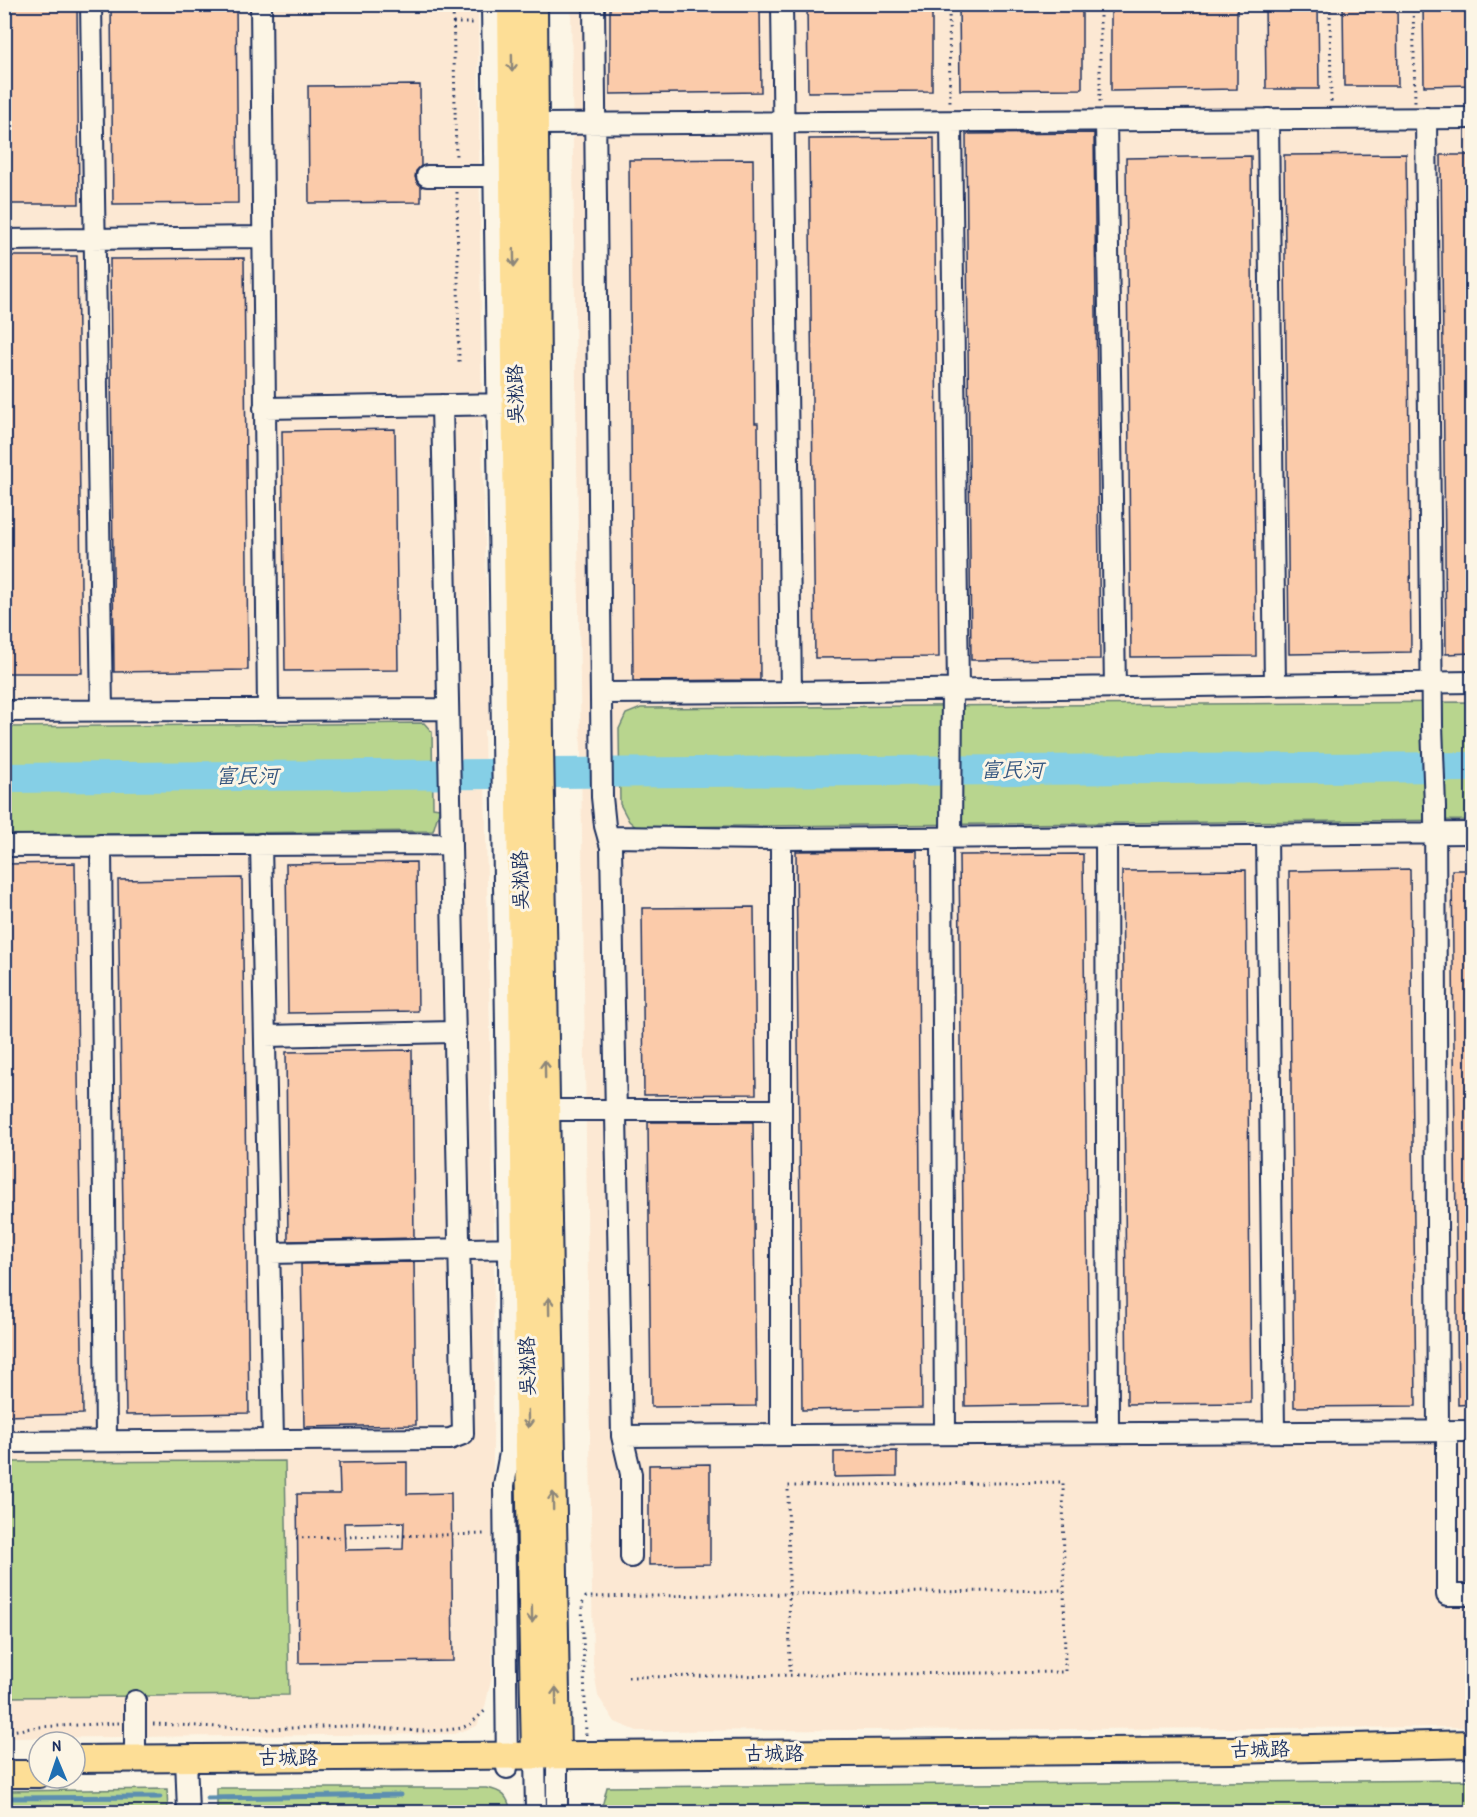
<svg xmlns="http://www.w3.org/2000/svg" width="1477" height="1817" font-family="'Patrick Hand','LXGW WenKai TC',sans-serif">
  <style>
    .built { fill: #fce8d3 }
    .green { fill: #b8d58e; stroke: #6a8276; stroke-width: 1.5 }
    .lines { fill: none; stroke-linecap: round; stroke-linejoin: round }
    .stream { stroke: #5b8fb0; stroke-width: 5 }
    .river { stroke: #85cfe6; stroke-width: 30 }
    .building { fill: #fbcbaa; stroke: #1b2f5e; stroke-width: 1.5; fill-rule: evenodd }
    .minor-casing { stroke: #1b2f5e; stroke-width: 24 }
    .major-casing { stroke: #1b2f5e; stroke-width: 30 }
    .path { stroke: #1b2f5e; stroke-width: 3; stroke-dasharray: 1.5 4.5; stroke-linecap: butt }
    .minor { stroke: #fcf5e5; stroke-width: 20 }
    .major { stroke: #fdde96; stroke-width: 26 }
    .oneway { stroke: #8c867a }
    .labels { text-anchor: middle; stroke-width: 6; stroke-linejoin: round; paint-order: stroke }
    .street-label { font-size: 20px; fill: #1b2f5e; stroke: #fcf5e5 }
    .water-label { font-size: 21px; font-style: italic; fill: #365780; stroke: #fcf5e5 }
  </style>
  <rect width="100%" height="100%" fill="#fcf5e5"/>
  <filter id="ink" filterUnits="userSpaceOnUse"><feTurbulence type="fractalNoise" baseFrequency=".0167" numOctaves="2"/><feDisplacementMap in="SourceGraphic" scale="12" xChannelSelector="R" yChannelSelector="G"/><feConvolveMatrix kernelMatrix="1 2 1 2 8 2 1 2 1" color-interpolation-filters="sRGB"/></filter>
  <g filter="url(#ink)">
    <path class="built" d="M 4,5 L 478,5 L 482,433 L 490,730 L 484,730 L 494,1233 L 492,1676 L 485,1707 L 477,1726 L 454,1734 L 5,1738 Z
      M 571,5 L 1472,5 L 1472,1727 L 637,1731 L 615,1722 L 598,1696 L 593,1664 Z"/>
    <path class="green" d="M 1472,702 L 1472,820 L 636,827 L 629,821 L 620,804 L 619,729 L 626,714 L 641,708 Z
      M 424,723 L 432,732 L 433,807 L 440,808 L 433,831 L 5,835 L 5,727 Z
      M 285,1461 L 289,1695 L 5,1697 L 4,1462 Z
      M 1472,1780 L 1472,1812 L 595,1812 L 603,1803 L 607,1787 Z
      M 217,1788 L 486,1788 C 503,1791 508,1796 511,1812 L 217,1812 Z
      M 167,1789 L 168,1812 L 5,1812 L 5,1791 Z"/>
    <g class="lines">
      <path class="stream" d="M 4,1798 L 160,1797
        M 207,1798 L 400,1795"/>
      <path class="river" d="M 551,773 L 1472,767
        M 4,778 L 490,774"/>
    </g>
    <path class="building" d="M 4,4 L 77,4 L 79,204 L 4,204 Z
      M 111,4 L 236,4 L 238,203 L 113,204 Z
      M 610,4 L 760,4 L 761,92 L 610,94 Z
      M 807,4 L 932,4 L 932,91 L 808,92 Z
      M 959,4 L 1082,4 L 1082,89 L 960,90 Z
      M 1111,4 L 1237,4 L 1237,89 L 1111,91 Z
      M 1265,4 L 1318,4 L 1319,89 L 1266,89 Z
      M 1343,4 L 1397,4 L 1398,86 L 1344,86 Z
      M 1423,4 L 1473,4 L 1473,85 L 1424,86 Z
      M 420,85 L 421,166 L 416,171 L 415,177 L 417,182 L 421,186 L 421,202 L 309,203 L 308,86 Z
      M 1094,133 L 1100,659 L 971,660 L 966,134 Z
      M 934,138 L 939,657 L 815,658 L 809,139 Z
      M 1406,154 L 1411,652 L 1289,654 L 1284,155 Z
      M 1441,155 L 1473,155 L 1473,653 L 1446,654 Z
      M 1251,156 L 1256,656 L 1131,657 L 1126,158 Z
      M 753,159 L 755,423 L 758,423 L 760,680 L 633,681 L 629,160 Z
      M 4,256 L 77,256 L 82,673 L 4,673 Z
      M 244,258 L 248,670 L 114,672 L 110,259 Z
      M 395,429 L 398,670 L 285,671 L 282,431 Z
      M 917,850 L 922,1408 L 802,1410 L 796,851 Z
      M 1083,854 L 1089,1404 L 965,1406 L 959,855 Z
      M 416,862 L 418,1011 L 288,1013 L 286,864 Z
      M 75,863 L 83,1414 L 4,1416 L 4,864 Z
      M 1410,869 L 1416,1406 L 1294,1407 L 1289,871 Z
      M 1246,870 L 1251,1403 L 1127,1404 L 1122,871 Z
      M 1452,870 L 1473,870 L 1473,1404 L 1458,1405 Z
      M 242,878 L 249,1413 L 126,1415 L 118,880 Z
      M 754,907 L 756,1094 L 644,1095 L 642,908 Z
      M 412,1050 L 414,1238 L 288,1241 L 286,1052 Z
      M 648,1122 L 753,1122 L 756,1406 L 651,1407 Z
      M 414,1262 L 416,1425 L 304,1427 L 301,1264 Z
      M 897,1451 L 897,1476 L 834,1477 L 834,1452 Z
      M 407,1462 L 407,1494 L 451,1493 L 453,1661 L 299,1663 L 297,1494 L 340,1494 L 339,1463 ZM 404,1522 L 403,1549 L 345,1550 L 344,1523 Z
      M 710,1464 L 710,1564 L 649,1565 L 649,1465 Z"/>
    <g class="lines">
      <g class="minor-casing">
        <path id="minor" d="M 91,4 L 102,710
          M 261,4 L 268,710
          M 492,4 L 509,1248 L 510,1453 L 504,1485 L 507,1768
          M 594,4 L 602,797 L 605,826 L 611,847 L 622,1436 L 631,1474 L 631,1557
          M 782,4 L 791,692
          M 1426,118 L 1432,725 L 1435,807 L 1438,1431
          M 1268,119 L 1275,685
          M 1106,121 L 1115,688
          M 951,122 L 958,690
          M 535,124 L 1472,118
          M 427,176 L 494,176
          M 4,240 L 262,237
          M 264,408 L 511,404
          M 601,693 L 791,692 L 1472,682
          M 4,711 L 448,709
          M 1267,835 L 1274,1432
          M 1106,836 L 1108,1433
          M 608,837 L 781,839 L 1472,833
          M 942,838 L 945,1434
          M 951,838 L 952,690
          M 781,839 L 781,1435
          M 261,844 L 273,1440
          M 101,845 L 106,1441
          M 4,846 L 451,844
          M 265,1036 L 454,1032
          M 546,1110 L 781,1110
          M 270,1253 L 521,1248
          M 1447,1431 L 1447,1595 L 1472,1595
          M 622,1436 L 1472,1431
          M 4,1442 L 450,1439 L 463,1434 L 442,405
          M 135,1701 L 135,1759
          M 557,1754 L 557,1812
          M 535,1755 L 536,1812
          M 186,1758 L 188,1812"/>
      </g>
      <g class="major-casing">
        <path id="major" d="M 511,4 L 525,1248 L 535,1755
          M 534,4 L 540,744 L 557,1754
          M 75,1759 L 1233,1750 L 1472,1744
          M 4,1774 L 39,1774"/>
      </g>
      <path class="path" d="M 453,4 L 456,159
        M 949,4 L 950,105
        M 1100,4 L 1100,102
        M 1330,4 L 1331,102
        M 1413,4 L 1415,102
        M 453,23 L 475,23
        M 457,192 L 459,362
        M 296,1538 L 487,1534
        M 628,1677 L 1065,1672 L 1063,1482 L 788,1486 L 790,1675
        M 153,1724 L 265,1729 L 347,1726 L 421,1731 L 447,1730 L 462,1728 L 470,1724 L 487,1709
        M 4,1732 L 38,1727 L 119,1723
        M 586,1735 L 582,1604 L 586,1597 L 1064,1590"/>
      <use href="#minor" class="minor"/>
      <use href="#major" class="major"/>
    </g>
    <defs><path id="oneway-shaft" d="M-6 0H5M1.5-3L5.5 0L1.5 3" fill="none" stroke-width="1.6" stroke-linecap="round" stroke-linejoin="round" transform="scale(1.5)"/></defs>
    <g class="oneway">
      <use href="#oneway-shaft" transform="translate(512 63) rotate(89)"/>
      <use href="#oneway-shaft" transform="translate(514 258) rotate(89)"/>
      <use href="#oneway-shaft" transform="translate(545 1069) rotate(-91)"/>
      <use href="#oneway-shaft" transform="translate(549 1306) rotate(-91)"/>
      <use href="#oneway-shaft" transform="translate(528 1419) rotate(89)"/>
      <use href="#oneway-shaft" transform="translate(553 1501) rotate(-91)"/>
      <use href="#oneway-shaft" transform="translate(532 1614) rotate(89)"/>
      <use href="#oneway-shaft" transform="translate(556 1696) rotate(-91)"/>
    </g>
  </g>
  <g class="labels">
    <g class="street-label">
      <text transform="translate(515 394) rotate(-91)" y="7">吴淞路</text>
      <text transform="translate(520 880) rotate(-91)" y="7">吴淞路</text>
      <text transform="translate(527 1366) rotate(-91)" y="7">吴淞路</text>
      <text transform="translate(1260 1749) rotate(-1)" y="7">古城路</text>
      <text x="774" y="1760">古城路</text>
      <text x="288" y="1764">古城路</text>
    </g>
    <g class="water-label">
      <text x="1012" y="777">富民河</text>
      <text x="247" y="783">富民河</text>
    </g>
  </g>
  <rect width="1477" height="1817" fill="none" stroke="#fcf5e5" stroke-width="24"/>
  <rect x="12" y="12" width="1453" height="1793" fill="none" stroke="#1b2f5e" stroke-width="2" filter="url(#ink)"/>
  <g transform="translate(57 1760) rotate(358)"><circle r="28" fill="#fcf5e5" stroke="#a2a6af" stroke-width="1.5"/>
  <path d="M0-4.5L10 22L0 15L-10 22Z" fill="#1f6fb2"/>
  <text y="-9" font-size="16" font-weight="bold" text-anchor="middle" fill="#1b2f5e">N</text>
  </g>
</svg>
